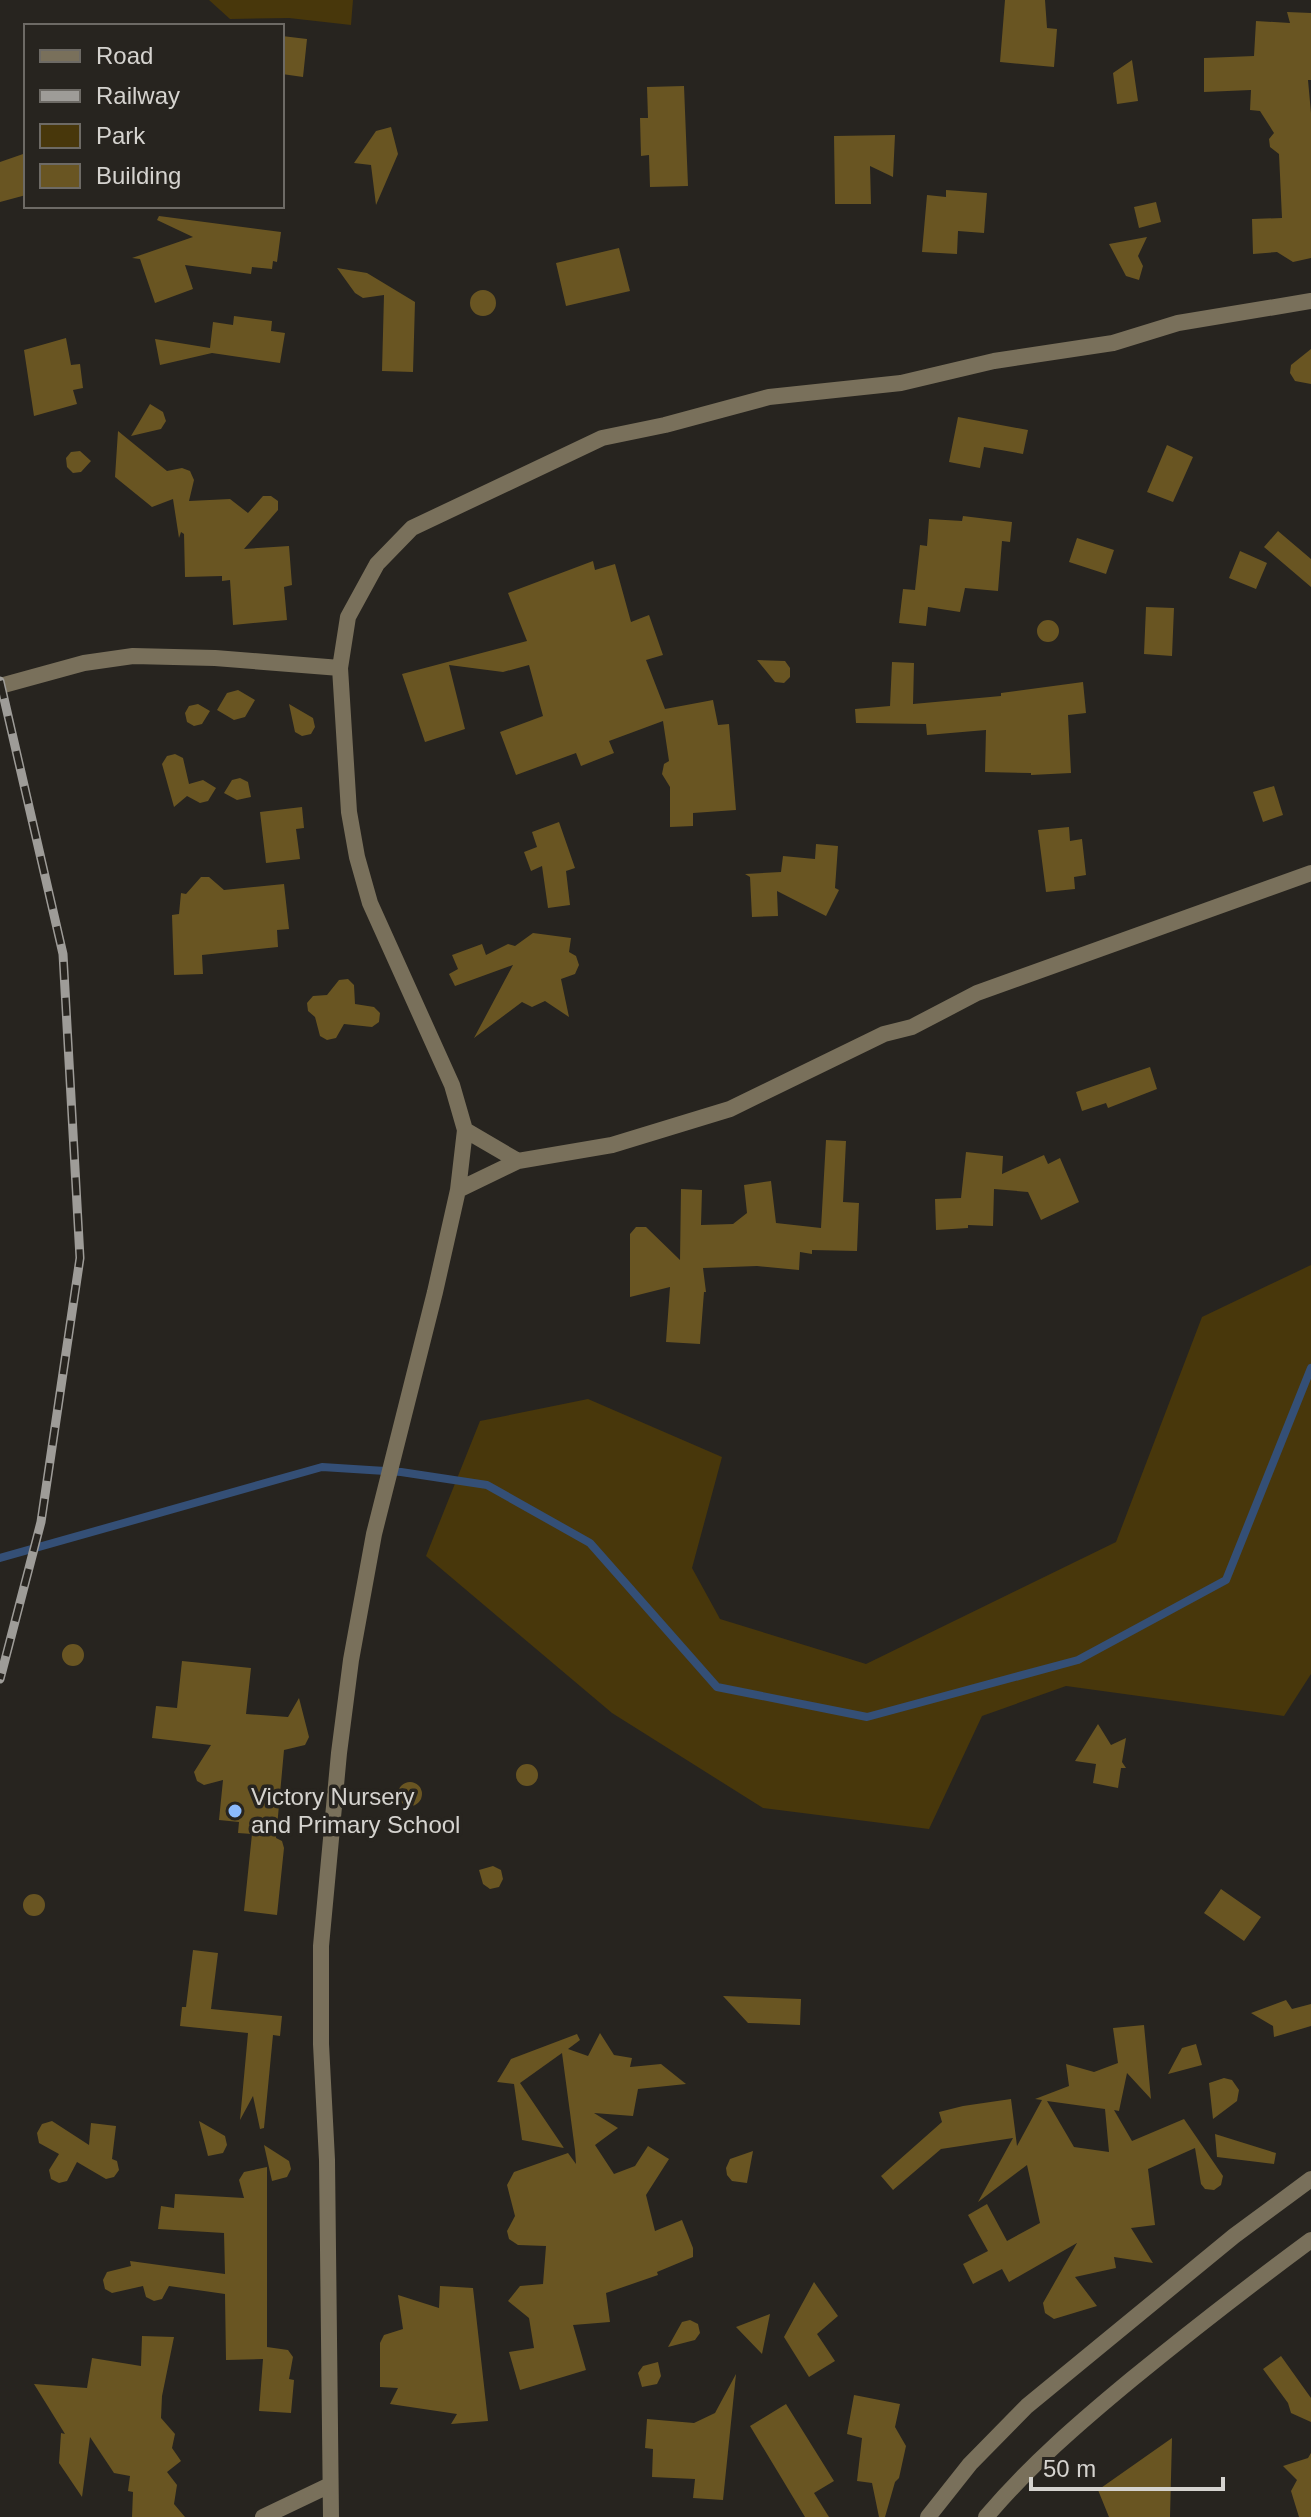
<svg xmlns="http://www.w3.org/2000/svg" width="1311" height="2517" font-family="Helvetica,sans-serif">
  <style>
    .green { fill: #48370b }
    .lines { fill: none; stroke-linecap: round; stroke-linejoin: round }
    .stream { stroke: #344f76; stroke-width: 8 }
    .building { fill: #695522; fill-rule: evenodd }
    .minor { stroke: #79705b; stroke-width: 16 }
    .rail-casing { stroke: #9e9c98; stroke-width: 9 }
    .rail { stroke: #27241f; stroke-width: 6; stroke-dasharray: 18; stroke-linecap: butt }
    .poi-dot { fill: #8bbafc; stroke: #27241f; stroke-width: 3 }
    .labels { text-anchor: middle; stroke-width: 7; stroke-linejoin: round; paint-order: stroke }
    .poi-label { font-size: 24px; fill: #d5d3cf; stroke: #27241f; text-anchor: start }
  </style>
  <rect width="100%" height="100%" fill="#27241f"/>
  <path class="green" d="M 209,0 L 353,0 L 351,25 L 289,18 L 230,19 Z
    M 1311,1265 L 1311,1674 L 1284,1716 L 1066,1686 L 982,1716 L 929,1829 L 763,1808 L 612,1713 L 426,1556 L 480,1421 L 588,1399 L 722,1457 L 692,1568 L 720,1619 L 866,1664 L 1116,1542 L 1202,1317 Z"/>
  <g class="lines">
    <path class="stream" d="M 0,1558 L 322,1467 L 401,1472 L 487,1485 L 590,1543 L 717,1687 L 867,1717 L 1078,1660 L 1226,1580 L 1311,1368"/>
  </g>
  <path class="building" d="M 1005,0 L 1045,0 L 1047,28 L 1057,29 L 1054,67 L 1000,62 Z
    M 1287,12 L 1311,13 L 1311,80 L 1308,80 L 1311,113 L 1311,258 L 1293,262 L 1277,252 L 1253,254 L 1252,219 L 1282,218 L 1279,154 L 1270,147 L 1269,139 L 1274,133 L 1260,111 L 1250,110 L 1251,90 L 1204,92 L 1204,58 L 1254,56 L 1256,21 L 1290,23 Z
    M 282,36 L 307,39 L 303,77 L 282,74 Z
    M 1132,60 L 1138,101 L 1117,104 L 1113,73 Z
    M 684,86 L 688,186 L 650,187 L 649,155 L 641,156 L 640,118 L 648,118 L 647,87 Z
    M 391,127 L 398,154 L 376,205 L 371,165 L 354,163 L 376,131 Z
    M 895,135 L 893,177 L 870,166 L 871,204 L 835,204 L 834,136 Z
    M 26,153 L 26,195 L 0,202 L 0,162 Z
    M 946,190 L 987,193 L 984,233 L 958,231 L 957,254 L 922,252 L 927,195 L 946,197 Z
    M 1156,202 L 1161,222 L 1139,228 L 1134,207 Z
    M 159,216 L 281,232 L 277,262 L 273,261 L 272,269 L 252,267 L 251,274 L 185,265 L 193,289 L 155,303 L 140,259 L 132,258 L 193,237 L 157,220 Z
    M 1147,237 L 1138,256 L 1143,266 L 1139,280 L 1126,276 L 1109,244 Z
    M 619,248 L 630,291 L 566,306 L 556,263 Z
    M 337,268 L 367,273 L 415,302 L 413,372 L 382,371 L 384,295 L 363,298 L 355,293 Z
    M470 303a13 13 0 1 1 26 0a13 13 0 1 1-26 0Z
    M 234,316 L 272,321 L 271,331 L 285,333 L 280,363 L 212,353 L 160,365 L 155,339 L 210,348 L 213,322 L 233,325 Z
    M 66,338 L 71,365 L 80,364 L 83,388 L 73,390 L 77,404 L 34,416 L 24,350 Z
    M 1311,349 L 1311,384 L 1295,381 L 1290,373 L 1291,365 Z
    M 150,404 L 163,412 L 166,421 L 161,429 L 131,436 Z
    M 958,417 L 1028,430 L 1023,454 L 984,447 L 980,468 L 949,462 Z
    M 118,431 L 167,471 L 182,468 L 190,471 L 194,480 L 189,501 L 230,499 L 248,513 L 263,496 L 271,496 L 278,501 L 278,510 L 244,549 L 289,546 L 292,585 L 284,587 L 287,620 L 233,625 L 230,580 L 222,581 L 222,576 L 185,577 L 184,534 L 181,532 L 179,538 L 173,499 L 152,507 L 115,477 Z
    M 1167,445 L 1193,457 L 1173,502 L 1147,492 Z
    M 80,451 L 91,461 L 81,472 L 73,473 L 67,467 L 66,458 L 71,452 Z
    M 963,516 L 1012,522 L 1010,542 L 1002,541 L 998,591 L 965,588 L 960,612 L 928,607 L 926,626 L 899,623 L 903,589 L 915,590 L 920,545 L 927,546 L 929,519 L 962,521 Z
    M 1278,531 L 1311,559 L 1311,587 L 1264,547 Z
    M 1077,538 L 1114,550 L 1106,574 L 1069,562 Z
    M 1240,551 L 1267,563 L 1256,589 L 1229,578 Z
    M 593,561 L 595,570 L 615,564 L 631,622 L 649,615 L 663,655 L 646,660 L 665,709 L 713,700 L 718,725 L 729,724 L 736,810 L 693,813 L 693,826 L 670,827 L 670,787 L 662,774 L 664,764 L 669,761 L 663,721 L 609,741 L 614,753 L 581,766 L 576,753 L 516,775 L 500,732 L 543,716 L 529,665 L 503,672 L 449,665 L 465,729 L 425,742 L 402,674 L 527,641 L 508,593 Z
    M 1146,607 L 1174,608 L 1172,656 L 1144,654 Z
    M1037 631a11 11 0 1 1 22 0a11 11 0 1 1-22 0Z
    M 757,660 L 785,661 L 790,668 L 790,677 L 784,683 L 775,682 Z
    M 892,662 L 914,663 L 913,704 L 1001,696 L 1001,693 L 1083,682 L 1086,713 L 1068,715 L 1071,773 L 1031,775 L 1031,773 L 985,772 L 986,730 L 927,735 L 926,724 L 856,723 L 855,709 L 890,706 Z
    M 238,690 L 255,700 L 245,717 L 234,720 L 217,710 L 227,693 Z
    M 198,704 L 210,711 L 202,724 L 194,726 L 187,722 L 185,713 L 189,706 Z
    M 289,704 L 313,718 L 315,727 L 311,734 L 302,736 L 295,732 Z
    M 175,754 L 183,758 L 189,784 L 203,780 L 216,788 L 208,801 L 200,803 L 187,796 L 174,807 L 162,764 L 167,756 Z
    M 240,778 L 248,782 L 251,797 L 237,800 L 224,793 L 232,780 Z
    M 1274,786 L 1283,815 L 1263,822 L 1253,792 Z
    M 302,807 L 304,828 L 296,829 L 300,859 L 266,863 L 260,812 Z
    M 559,822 L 575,868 L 566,871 L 570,905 L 548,908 L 542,866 L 531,871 L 524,852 L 537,847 L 532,832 Z
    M 1069,827 L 1070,841 L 1082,839 L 1086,875 L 1074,877 L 1075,889 L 1046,892 L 1038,830 Z
    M 816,844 L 838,846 L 835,888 L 839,890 L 826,916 L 777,891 L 778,916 L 752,917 L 750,877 L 745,874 L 781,872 L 783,856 L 815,859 Z
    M 201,877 L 209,877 L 224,890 L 284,884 L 289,929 L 277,930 L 278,947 L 202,955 L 203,974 L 174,975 L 172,915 L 179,914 L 181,893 L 186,894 Z
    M 533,933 L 571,938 L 569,952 L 576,956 L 579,965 L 575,974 L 561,979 L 569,1017 L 545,1001 L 532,1007 L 522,1002 L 474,1038 L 513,965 L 455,986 L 449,974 L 458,969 L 452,955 L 482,944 L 486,955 L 508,944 L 515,946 Z
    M 348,979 L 354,985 L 355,1004 L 374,1007 L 380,1013 L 379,1022 L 372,1027 L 344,1024 L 336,1038 L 327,1040 L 320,1036 L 315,1017 L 308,1011 L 307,1003 L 313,996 L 327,995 L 339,980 Z
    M 1150,1067 L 1157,1089 L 1108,1108 L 1106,1103 L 1082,1111 L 1076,1092 Z
    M 826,1140 L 846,1141 L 843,1202 L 859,1203 L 857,1251 L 812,1250 L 812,1254 L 800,1252 L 799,1270 L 757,1266 L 703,1268 L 706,1292 L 704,1292 L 700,1344 L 666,1342 L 670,1287 L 630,1297 L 630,1234 L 636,1227 L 646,1227 L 680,1260 L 681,1189 L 702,1190 L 701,1225 L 733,1224 L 747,1213 L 744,1185 L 771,1181 L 776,1223 L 821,1228 Z
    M 966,1152 L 1003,1156 L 1002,1174 L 1044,1155 L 1048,1164 L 1060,1158 L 1079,1202 L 1041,1220 L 1028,1192 L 994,1189 L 993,1226 L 968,1225 L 968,1228 L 936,1230 L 935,1199 L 961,1198 Z
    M62 1655a11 11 0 1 1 22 0a11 11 0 1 1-22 0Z
    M 182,1661 L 251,1668 L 246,1714 L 288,1717 L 299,1698 L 309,1737 L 305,1745 L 284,1750 L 276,1838 L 282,1841 L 284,1848 L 277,1915 L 244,1911 L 252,1834 L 238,1833 L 239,1822 L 219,1820 L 223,1780 L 204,1785 L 197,1781 L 194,1772 L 211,1745 L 152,1738 L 156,1706 L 177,1708 Z
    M 1098,1724 L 1111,1745 L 1126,1738 L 1122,1762 L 1126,1768 L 1121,1768 L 1118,1788 L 1093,1783 L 1096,1764 L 1075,1761 Z
    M516 1775a11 11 0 1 1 22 0a11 11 0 1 1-22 0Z
    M398 1794a12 12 0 1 1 24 0a12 12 0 1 1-24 0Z
    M 493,1866 L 501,1870 L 503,1879 L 499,1887 L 490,1889 L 483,1884 L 479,1870 Z
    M 1221,1889 L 1261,1917 L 1244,1941 L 1204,1913 Z
    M23 1905a11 11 0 1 1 22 0a11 11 0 1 1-22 0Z
    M 193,1950 L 218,1953 L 211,2009 L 282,2016 L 280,2036 L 273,2035 L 264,2128 L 260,2129 L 253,2096 L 240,2120 L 248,2033 L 180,2026 L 182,2007 L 186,2007 Z
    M 723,1996 L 801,1999 L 800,2025 L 748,2023 Z
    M 1286,2000 L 1292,2009 L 1311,2004 L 1311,2026 L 1274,2037 L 1273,2026 L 1251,2013 Z
    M 1144,2025 L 1151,2099 L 1127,2073 L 1119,2111 L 1114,2110 L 1132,2141 L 1184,2119 L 1223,2176 L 1221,2185 L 1214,2190 L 1205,2189 L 1201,2184 L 1195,2148 L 1148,2169 L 1155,2225 L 1131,2228 L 1153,2263 L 1114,2257 L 1116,2268 L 1075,2277 L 1097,2306 L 1054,2319 L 1045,2313 L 1043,2303 L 1077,2243 L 1009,2282 L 1002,2269 L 973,2284 L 963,2264 L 988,2251 L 968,2215 L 987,2204 L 1007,2241 L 1040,2223 L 1027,2165 L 978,2202 L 1013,2138 L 941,2149 L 893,2190 L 881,2176 L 942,2122 L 939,2112 L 963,2106 L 1011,2099 L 1017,2146 L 1042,2100 L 1035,2099 L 1069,2086 L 1066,2064 L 1094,2072 L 1118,2063 L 1113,2028 ZM 1047,2101 L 1105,2109 L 1109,2152 L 1074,2147 Z
    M 600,2033 L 614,2055 L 632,2058 L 630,2067 L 661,2064 L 686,2084 L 638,2089 L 633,2116 L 594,2113 L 618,2128 L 595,2145 L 614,2174 L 635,2166 L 648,2146 L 669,2159 L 646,2195 L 655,2231 L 682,2220 L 693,2248 L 693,2257 L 657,2272 L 658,2275 L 606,2293 L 610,2322 L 573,2325 L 586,2370 L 520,2390 L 509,2352 L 534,2348 L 529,2318 L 508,2301 L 520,2286 L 543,2284 L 546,2246 L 518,2245 L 509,2239 L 507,2231 L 515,2216 L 507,2185 L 514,2172 L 568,2153 L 576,2164 L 575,2150 L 562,2053 L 520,2083 L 564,2148 L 522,2140 L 514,2084 L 497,2082 L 511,2059 L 577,2034 L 580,2040 L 568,2049 L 588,2056 Z
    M 1196,2044 L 1202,2065 L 1168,2074 L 1182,2048 Z
    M 1224,2078 L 1232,2080 L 1239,2090 L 1237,2101 L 1213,2119 L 1209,2083 Z
    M 52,2121 L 89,2145 L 91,2123 L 116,2126 L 112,2159 L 117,2161 L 119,2170 L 114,2177 L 106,2179 L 77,2162 L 67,2181 L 59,2183 L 51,2179 L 49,2170 L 59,2154 L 39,2143 L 37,2133 L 42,2124 Z
    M 199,2121 L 225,2136 L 227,2145 L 223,2153 L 208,2156 Z
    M 1215,2134 L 1276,2153 L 1274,2164 L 1217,2157 Z
    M 264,2145 L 289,2161 L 291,2169 L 287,2177 L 272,2181 Z
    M 753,2151 L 747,2183 L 732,2181 L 727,2175 L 726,2168 L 730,2159 Z
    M 267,2167 L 267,2347 L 288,2350 L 293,2357 L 289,2379 L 294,2380 L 291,2413 L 259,2411 L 263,2359 L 226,2360 L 225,2294 L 169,2286 L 162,2299 L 154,2301 L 146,2297 L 143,2286 L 112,2293 L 105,2289 L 103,2280 L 107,2272 L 131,2266 L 130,2261 L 225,2274 L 224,2233 L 158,2229 L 161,2206 L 174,2208 L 175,2194 L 244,2198 L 239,2180 L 244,2172 Z
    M 814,2282 L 838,2316 L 817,2334 L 835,2361 L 809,2377 L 784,2337 Z
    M 440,2286 L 473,2288 L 488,2421 L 451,2424 L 457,2414 L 390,2404 L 398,2388 L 380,2387 L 380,2343 L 384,2335 L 403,2329 L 398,2295 L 439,2308 Z
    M 770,2314 L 762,2354 L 736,2327 Z
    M 690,2320 L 698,2324 L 700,2333 L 695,2340 L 668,2347 L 682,2322 Z
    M 142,2336 L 174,2337 L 162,2396 L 161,2418 L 175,2434 L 172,2448 L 181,2461 L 167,2472 L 177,2485 L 174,2504 L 185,2517 L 132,2517 L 133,2492 L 128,2491 L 130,2476 L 114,2473 L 90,2437 L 82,2497 L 59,2463 L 61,2433 L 65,2434 L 34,2384 L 87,2388 L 92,2358 L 141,2366 Z
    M 1281,2356 L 1311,2398 L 1311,2422 L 1291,2413 L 1288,2403 L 1263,2369 Z
    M 658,2362 L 661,2376 L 657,2384 L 642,2387 L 638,2373 L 643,2366 Z
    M 736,2374 L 723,2500 L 693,2498 L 695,2479 L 652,2477 L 653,2449 L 645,2448 L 647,2419 L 694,2423 L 715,2413 Z
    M 854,2395 L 900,2404 L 895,2427 L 906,2446 L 899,2478 L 895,2482 L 885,2517 L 879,2517 L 872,2483 L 857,2481 L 862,2438 L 847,2434 Z
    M 786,2404 L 834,2481 L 814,2493 L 829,2517 L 805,2517 L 750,2426 Z
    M 1172,2438 L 1170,2517 L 1109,2517 L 1098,2490 Z
    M 1311,2453 L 1311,2517 L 1299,2517 L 1291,2491 L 1297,2480 L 1283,2466 L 1308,2458 Z"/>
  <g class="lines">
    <path class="minor" d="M 0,686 L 84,663 L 133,656 L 215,658 L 340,668
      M 465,1130 L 518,1161
      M 458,1190 L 518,1161 L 612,1145 L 730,1109 L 884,1034 L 912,1027 L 977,993 L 1311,873
      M 263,2517 L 330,2485
      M 331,2517 L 327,2160 L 321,2044 L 321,1946 L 339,1753 L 351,1660 L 374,1534 L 435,1292 L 458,1190 L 465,1130 L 452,1085 L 370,903 L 357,857 L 349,812 L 340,668 L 348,617 L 377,564 L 412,528 L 602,438 L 665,425 L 769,397 L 901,383 L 994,361 L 1113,343 L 1178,323 L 1311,301
      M 928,2517 L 970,2464 L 1027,2406 L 1234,2236 L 1311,2179
      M 986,2517 C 1030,2465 1080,2422 1132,2379 C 1191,2331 1250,2285 1311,2240"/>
    <g class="rail-casing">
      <path id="rail" d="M 0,681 L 63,954 L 80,1258 L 41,1522 L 0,1679"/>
    </g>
    <use href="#rail" class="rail"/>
  </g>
  <circle class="poi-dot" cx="235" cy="1811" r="8"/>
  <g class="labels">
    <g class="poi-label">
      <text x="251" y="1805">Victory Nursery<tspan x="251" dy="28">and Primary School</tspan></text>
    </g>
  </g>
  <rect x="24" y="24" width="260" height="184" fill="#27241f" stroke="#6d6a65" stroke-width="2"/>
  <rect x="40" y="50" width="40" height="12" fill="#79705b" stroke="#6d6a65" stroke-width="2"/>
  <text x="96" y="64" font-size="24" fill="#d5d3cf">Road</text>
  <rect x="40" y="90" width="40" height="12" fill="#9e9c98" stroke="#6d6a65" stroke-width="2"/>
  <text x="96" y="104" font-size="24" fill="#d5d3cf">Railway</text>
  <rect x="40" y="124" width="40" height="24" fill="#48370b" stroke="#6d6a65" stroke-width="2"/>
  <text x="96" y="144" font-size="24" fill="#d5d3cf">Park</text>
  <rect x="40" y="164" width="40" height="24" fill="#695522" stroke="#6d6a65" stroke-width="2"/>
  <text x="96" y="184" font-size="24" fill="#d5d3cf">Building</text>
  <path d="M1031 2477v12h192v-12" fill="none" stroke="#d5d3cf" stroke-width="4"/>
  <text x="1043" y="2477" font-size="24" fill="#d5d3cf" stroke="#27241f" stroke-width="6" paint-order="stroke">50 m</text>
</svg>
